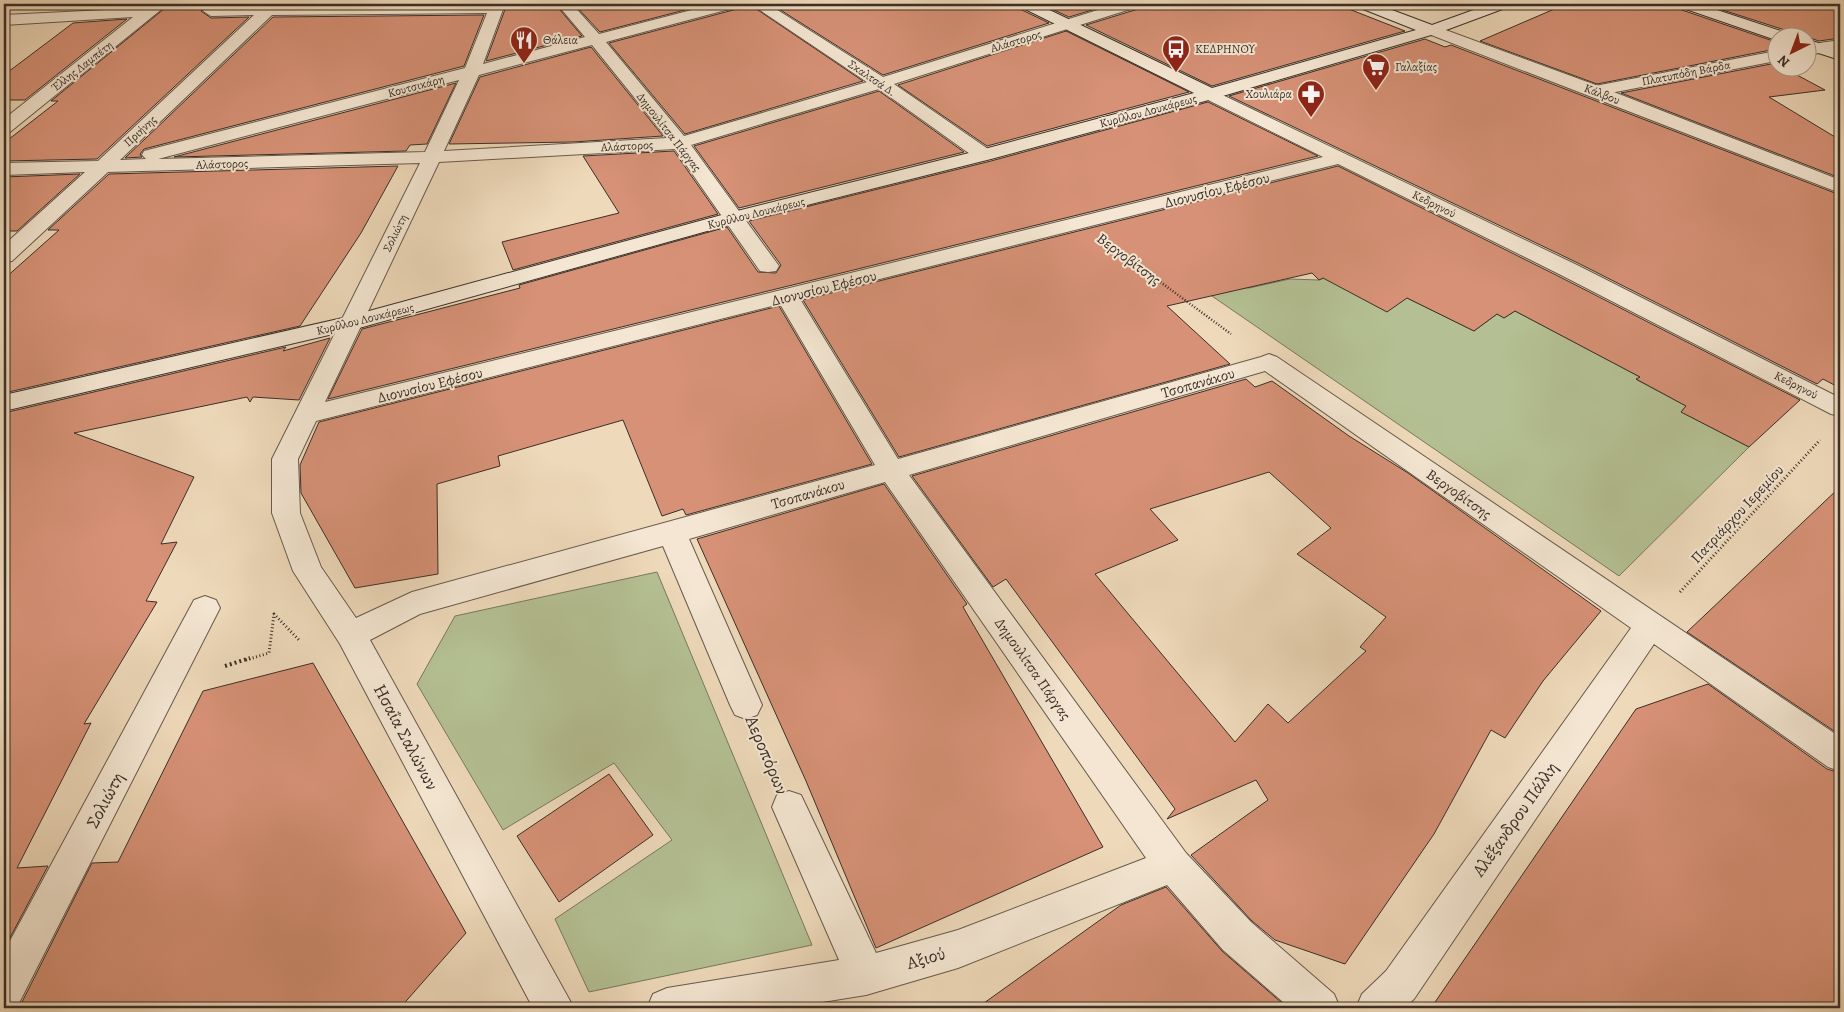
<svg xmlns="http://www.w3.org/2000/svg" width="1844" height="1012" font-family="Alegreya,serif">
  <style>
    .green { fill: #b4c093; stroke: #77785e }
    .building { fill: #d69176; stroke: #3a2f28; fill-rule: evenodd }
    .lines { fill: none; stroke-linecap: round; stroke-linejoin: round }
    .lane-casing { stroke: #675a4c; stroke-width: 2 }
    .street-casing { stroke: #675a4c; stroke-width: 2 }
    .secondary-casing { stroke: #3a2f28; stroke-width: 2 }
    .path-far2 { stroke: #3a2f28; stroke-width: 2.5; stroke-dasharray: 1 2; stroke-linecap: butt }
    .path-far1 { stroke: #3a2f28; stroke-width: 3; stroke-dasharray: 1 2.5; stroke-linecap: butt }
    .path { stroke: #3a2f28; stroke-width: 4; stroke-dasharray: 2 3; stroke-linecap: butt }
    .lane { fill: #f4e6d2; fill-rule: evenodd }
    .street { fill: #f4e6d2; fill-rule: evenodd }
    .secondary { fill: #f4e6d2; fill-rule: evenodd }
    .labels { text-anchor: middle; stroke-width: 4; stroke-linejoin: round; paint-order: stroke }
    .far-poi-label { font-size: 12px; fill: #3a2f28; stroke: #f4e6d2; text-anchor: start }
    .far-street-label { font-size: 12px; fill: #3a2f28; stroke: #f4e6d2 }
    .street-label { font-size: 15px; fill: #3a2f28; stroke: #f4e6d2 }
    .near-street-label { font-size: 18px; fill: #3a2f28; stroke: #f4e6d2 }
  </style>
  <rect width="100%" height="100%" fill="#eed9ba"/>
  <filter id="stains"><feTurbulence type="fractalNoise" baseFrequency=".004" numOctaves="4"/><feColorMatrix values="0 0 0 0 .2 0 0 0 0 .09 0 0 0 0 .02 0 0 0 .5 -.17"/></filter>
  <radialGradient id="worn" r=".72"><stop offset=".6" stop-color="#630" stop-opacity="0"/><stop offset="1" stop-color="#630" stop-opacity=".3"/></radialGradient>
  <path class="green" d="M 1329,276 L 1407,298 L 1474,331 L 1497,314 L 1504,318 L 1515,311 L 1640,377 L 1637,380 L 1686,406 L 1681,412 L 1749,447 L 1619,576 L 1209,294 L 1236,287 L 1249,288 L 1290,279 L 1319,280 Z
    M 657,572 L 812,945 L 589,992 L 555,919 L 672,840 L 614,763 L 503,830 L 417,684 L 455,616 Z"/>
  <path class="building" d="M 98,4 L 148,4 L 145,6 L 92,9 Z
    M 170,4 L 264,4 L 205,7 L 201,11 L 211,18 L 249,17 L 97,159 L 4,161 L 4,143 L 58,101 L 51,101 Z
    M 507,4 L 555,4 L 582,36 L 486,61 Z
    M 574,4 L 708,4 L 600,32 Z
    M 741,4 L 749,4 L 863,81 L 685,134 L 609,43 L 737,9 Z
    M 771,4 L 1017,4 L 1020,9 L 1049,23 L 883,75 Z
    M 1041,4 L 1112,4 L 1069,17 Z
    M 1141,4 L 1336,4 L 1405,31 L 1212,86 L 1086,25 L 1138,9 Z
    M 1566,4 L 1676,4 L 1679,9 L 1776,42 L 1776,49 L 1597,84 L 1480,41 Z
    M 1704,4 L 1840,4 L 1840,38 L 1819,41 L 1807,37 L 1797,38 L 1794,33 Z
    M 484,15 L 464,66 L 144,149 L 140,154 L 142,157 L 125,158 L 273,17 Z
    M 127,19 L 25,100 L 4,100 L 4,75 L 73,23 Z
    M 1066,31 L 1189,92 L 987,146 L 898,85 Z
    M 1425,39 L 1445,47 L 1451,45 L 1840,195 L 1840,388 L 1823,379 L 1817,384 L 1578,263 L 1229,96 Z
    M 591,47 L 663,136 L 573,142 L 449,144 L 480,77 Z
    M 1776,63 L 1776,68 L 1784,68 L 1825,90 L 1769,97 L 1840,140 L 1840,178 L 1621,93 Z
    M 456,83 L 427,144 L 410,145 L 406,151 L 174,157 Z
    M 879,91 L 964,152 L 739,208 L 694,146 Z
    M 1208,102 L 1318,156 L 328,399 L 362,329 L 520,288 L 519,285 L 727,227 L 758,272 L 776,273 L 781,265 L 749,221 L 991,161 Z
    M 674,151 L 718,214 L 513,270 L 502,242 L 619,213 L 583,156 Z
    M 398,166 L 361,233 L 300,326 L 4,393 L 4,279 L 59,230 L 48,230 L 109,174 Z
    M 1338,166 L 1560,277 L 1800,400 L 1749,447 L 1681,412 L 1686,406 L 1636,379 L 1640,377 L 1515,311 L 1504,318 L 1497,314 L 1474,331 L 1407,298 L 1387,312 L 1323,278 L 1319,280 L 1312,273 L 1167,306 L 1230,364 L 899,457 L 803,300 Z
    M 80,174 L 17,231 L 4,231 L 4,177 Z
    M 779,306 L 872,464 L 686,515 L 683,509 L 662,516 L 623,420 L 498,456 L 500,466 L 437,484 L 438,574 L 355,588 L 301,493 L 300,465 L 319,422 Z
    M 330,338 L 299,400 L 253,397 L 250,402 L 247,397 L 74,433 L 194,477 L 161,544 L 177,542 L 146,601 L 157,602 L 84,724 L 91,723 L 17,868 L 48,866 L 4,949 L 4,413 L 286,347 L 283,351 Z
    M 1246,379 L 1255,387 L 1272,381 L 1349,436 L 1408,473 L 1601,611 L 1543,681 L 1505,738 L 1491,730 L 1434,834 L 1345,964 L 1275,940 L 1252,921 L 1191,855 L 1268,800 L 1256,780 L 1167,819 L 1175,809 L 1006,579 L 993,587 L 912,476 ZM 1269,472 L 1331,528 L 1297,554 L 1386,617 L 1360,647 L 1366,651 L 1288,723 L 1268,704 L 1235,742 L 1095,574 L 1178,540 L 1150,509 Z
    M 884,484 L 967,604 L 963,607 L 1103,847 L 876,948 L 806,781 L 697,539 Z
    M 1840,487 L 1840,735 L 1687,632 Z
    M 313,663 L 466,933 L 400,1008 L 12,1008 L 20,1006 L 92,863 L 118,862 L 203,691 Z
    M 1708,684 L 1827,769 L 1840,773 L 1840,1008 L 1431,1008 L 1636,709 Z
    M 609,774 L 653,835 L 559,902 L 517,836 Z
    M 1166,887 L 1222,951 L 1283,1004 L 1285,1008 L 977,1008 L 1121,905 Z"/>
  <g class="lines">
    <g class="lane-casing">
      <path id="lane" d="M 1840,40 L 1840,50 L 1806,55 L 1806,45 Z
        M 1776,51 L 1776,61 L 1595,96 L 1589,95 L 1586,91 L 1589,87 L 1595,86 Z"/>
    </g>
    <g class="street-casing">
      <path id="street" d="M 151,4 L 168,4 L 10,132 L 4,133 L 4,119 L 133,17 L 4,25 L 4,15 L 146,8 Z
        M 267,4 L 282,4 L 281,6 L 505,4 L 483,64 L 585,37 L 557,4 L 572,4 L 599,34 L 715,4 L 739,4 L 737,7 L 606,42 L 684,136 L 867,82 L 751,4 L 768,4 L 883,77 L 1117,4 L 1139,4 L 1137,7 L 894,84 L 991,151 L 993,155 L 991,159 L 977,159 L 879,89 L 691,145 L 779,266 L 776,271 L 768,272 L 760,271 L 675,149 L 439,162 L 325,402 L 1323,157 L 1204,98 L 1201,94 L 1204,90 L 1210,89 L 1577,265 L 1840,398 L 1840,416 L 1831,414 L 1561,275 L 1338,164 L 800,299 L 898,459 L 1261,357 L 1269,354 L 1277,357 L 1840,737 L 1840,771 L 1828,767 L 1654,644 L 1414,999 L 1404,1008 L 1356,1008 L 1362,994 L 1386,971 L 1631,628 L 1265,371 L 909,475 L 1186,853 L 1251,922 L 1334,994 L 1340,1008 L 1290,1008 L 1223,950 L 1167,885 L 958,968 L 866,995 L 785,1008 L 647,1008 L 653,994 L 667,988 L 839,960 L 772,807 L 777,795 L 789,791 L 801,795 L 876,953 L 958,930 L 1146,858 L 885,482 L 689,539 L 762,705 L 757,715 L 746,719 L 735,715 L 730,705 L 663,546 L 420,614 L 370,640 L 574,1008 L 533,1008 L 340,644 L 293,571 L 272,513 L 272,459 L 420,163 L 108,172 L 12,261 L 4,262 L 4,245 L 85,172 L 4,175 L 4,163 L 98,161 L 254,15 L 211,16 L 203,11 L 206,8 L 264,6 ZM 487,13 L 465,68 L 144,151 L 142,155 L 146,159 L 120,160 L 272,15 ZM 592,45 L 667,138 L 444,151 L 479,75 ZM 459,80 L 425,152 L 158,159 ZM 780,304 L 875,465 L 412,592 L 356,618 L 321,567 L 300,513 L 298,459 L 316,421 Z
        M 1432,25 L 1601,87 L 1840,180 L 1840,193 L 1426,33 L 1424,30 Z
        M 205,596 L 216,600 L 220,608 L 18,1005 L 4,1008 L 4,952 L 194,600 Z"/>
    </g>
    <g class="secondary-casing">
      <path id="secondary" d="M 1019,4 L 1037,4 L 1212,88 L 1416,30 L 1358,7 L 1356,4 L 1376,4 L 1432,25 L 1490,4 L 1511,4 L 1508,7 L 1438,33 L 1216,98 L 991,159 L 743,221 L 359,328 L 4,411 L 4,395 L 347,317 L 729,213 L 977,151 L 1194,93 L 1021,7 Z
        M 1678,4 L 1699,4 L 1793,35 L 1795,38 L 1776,38 L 1776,40 L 1680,7 Z
        M 1806,39 L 1840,50 L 1840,60 L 1806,49 Z"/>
    </g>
    <path class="path-far2" d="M 1117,250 L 1231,334"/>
    <path class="path-far1" d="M 1680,592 L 1820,440
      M 246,660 L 269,653 L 274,614 L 299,640"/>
    <path class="path" d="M 225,666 L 250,658
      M 763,745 L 771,765"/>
    <use href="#lane" class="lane"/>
    <use href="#street" class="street"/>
    <use href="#secondary" class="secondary"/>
  </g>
  <defs>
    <g id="restaurant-pin" transform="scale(1.4375)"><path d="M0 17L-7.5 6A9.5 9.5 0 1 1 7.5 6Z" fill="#8f2418" stroke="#f4e6d2"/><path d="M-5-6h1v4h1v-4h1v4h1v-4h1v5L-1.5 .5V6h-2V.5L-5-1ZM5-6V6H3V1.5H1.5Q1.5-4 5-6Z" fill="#fff"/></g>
    <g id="bus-pin" transform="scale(1.4375)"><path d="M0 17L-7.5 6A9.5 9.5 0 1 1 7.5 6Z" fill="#8f2418" stroke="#f4e6d2"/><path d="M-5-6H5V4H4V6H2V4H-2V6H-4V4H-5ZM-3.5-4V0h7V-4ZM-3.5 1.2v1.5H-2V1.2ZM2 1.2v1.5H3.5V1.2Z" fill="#fff"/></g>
    <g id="supermarket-pin" transform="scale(1.4375)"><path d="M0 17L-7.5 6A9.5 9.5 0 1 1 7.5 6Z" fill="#8f2418" stroke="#f4e6d2"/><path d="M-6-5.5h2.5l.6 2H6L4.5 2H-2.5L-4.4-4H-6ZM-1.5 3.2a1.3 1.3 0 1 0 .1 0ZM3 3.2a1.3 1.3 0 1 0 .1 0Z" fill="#fff"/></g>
    <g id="pharmacy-pin" transform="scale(1.4375)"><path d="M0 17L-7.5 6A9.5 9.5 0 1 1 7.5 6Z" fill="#8f2418" stroke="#f4e6d2"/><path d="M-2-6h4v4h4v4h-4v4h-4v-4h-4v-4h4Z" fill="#fff"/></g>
  </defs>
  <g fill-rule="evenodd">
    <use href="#restaurant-pin" x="524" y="40"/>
    <use href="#bus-pin" x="1176" y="49"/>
    <use href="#supermarket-pin" x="1376" y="67"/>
    <use href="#pharmacy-pin" x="1311" y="94"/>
  </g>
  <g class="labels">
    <g class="far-poi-label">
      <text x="543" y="44">Θάλεια</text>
      <text x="1195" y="53">ΚΕΔΡΗΝΟΥ</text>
      <text x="1395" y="71">Γαλαξίας</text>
      <text x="1292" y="98" text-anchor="end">Χουλιάρα</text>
    </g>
    <g class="far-street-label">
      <text transform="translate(1016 41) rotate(-17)" y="4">Αλάστορος</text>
      <text transform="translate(82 66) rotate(-38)" y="4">Έλλης Λαμπέτη</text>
      <text transform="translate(1686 73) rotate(-11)" y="4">Πλατυπόδη Βάρδα</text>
      <text transform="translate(872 78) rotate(34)" y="4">Σκαλτσά Δ.</text>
      <text transform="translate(416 86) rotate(-15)" y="4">Κουτσικάρη</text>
      <text transform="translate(1602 94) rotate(21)" y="4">Κάλβου</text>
      <text transform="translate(1148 111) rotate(-15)" y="4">Κυρίλλου Λουκάρεως</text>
      <text transform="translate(140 131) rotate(-43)" y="4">Πριήνης</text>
      <text transform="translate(669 132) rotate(52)" y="4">Δημουλίτσα Πάργας</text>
      <text transform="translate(627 146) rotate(-3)" y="4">Αλάστορος</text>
      <text transform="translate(222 164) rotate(-2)" y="4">Αλάστορος</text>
      <text transform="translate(1434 204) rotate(26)" y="4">Κεδρηνού</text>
      <text transform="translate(756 213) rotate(-14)" y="4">Κυρίλλου Λουκάρεως</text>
      <text transform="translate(395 233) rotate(-64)" y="4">Σολιώτη</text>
      <text transform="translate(365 319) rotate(-14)" y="4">Κυρίλλου Λουκάρεως</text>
      <text transform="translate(1796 385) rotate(27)" y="4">Κεδρηνού</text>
    </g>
    <g class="street-label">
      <text transform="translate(1217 190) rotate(-14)" y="5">Διονυσίου Εφέσου</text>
      <text transform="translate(1129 259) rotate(37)" y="5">Βεργοβίτσης</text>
      <text transform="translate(824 288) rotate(-14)" y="5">Διονυσίου Εφέσου</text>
      <text transform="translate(1198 383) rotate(-16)" y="5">Τσοπανάκου</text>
      <text transform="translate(430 385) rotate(-14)" y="5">Διονυσίου Εφέσου</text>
      <text transform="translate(808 494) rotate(-16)" y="5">Τσοπανάκου</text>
      <text transform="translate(1459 494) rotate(35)" y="5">Βεργοβίτσης</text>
      <text transform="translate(1737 514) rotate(-47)" y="5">Πατριάρχου Ιερεμίου</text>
      <text transform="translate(1033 669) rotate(55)" y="5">Δημουλίτσα Πάργας</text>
    </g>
    <g class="near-street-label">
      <text transform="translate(406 737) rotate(62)" y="6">Ησαΐα Σαλώνων</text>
      <text transform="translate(767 755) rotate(67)" y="6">Αεροπόρων</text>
      <text transform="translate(105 800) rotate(-62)" y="6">Σολιώτη</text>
      <text transform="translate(1515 819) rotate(-55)" y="6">Αλέξανδρου Πάλλη</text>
      <text transform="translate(926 958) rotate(-16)" y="6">Αξιού</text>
    </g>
  </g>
  <rect width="1844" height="1012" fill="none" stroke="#eed9ba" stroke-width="20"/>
  <rect x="5" y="5" width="1834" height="1002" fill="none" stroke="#3a2f28" stroke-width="2.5"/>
  <rect x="10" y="10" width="1824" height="992" fill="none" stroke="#3a2f28"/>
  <g transform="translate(1792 52) rotate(222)"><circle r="24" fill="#f4e6d2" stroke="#aa9d8e"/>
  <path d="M0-4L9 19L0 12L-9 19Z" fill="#8f2418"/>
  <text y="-8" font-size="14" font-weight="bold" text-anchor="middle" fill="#3a2f28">N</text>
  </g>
  <rect width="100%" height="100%" filter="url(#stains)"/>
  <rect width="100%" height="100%" fill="url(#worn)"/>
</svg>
